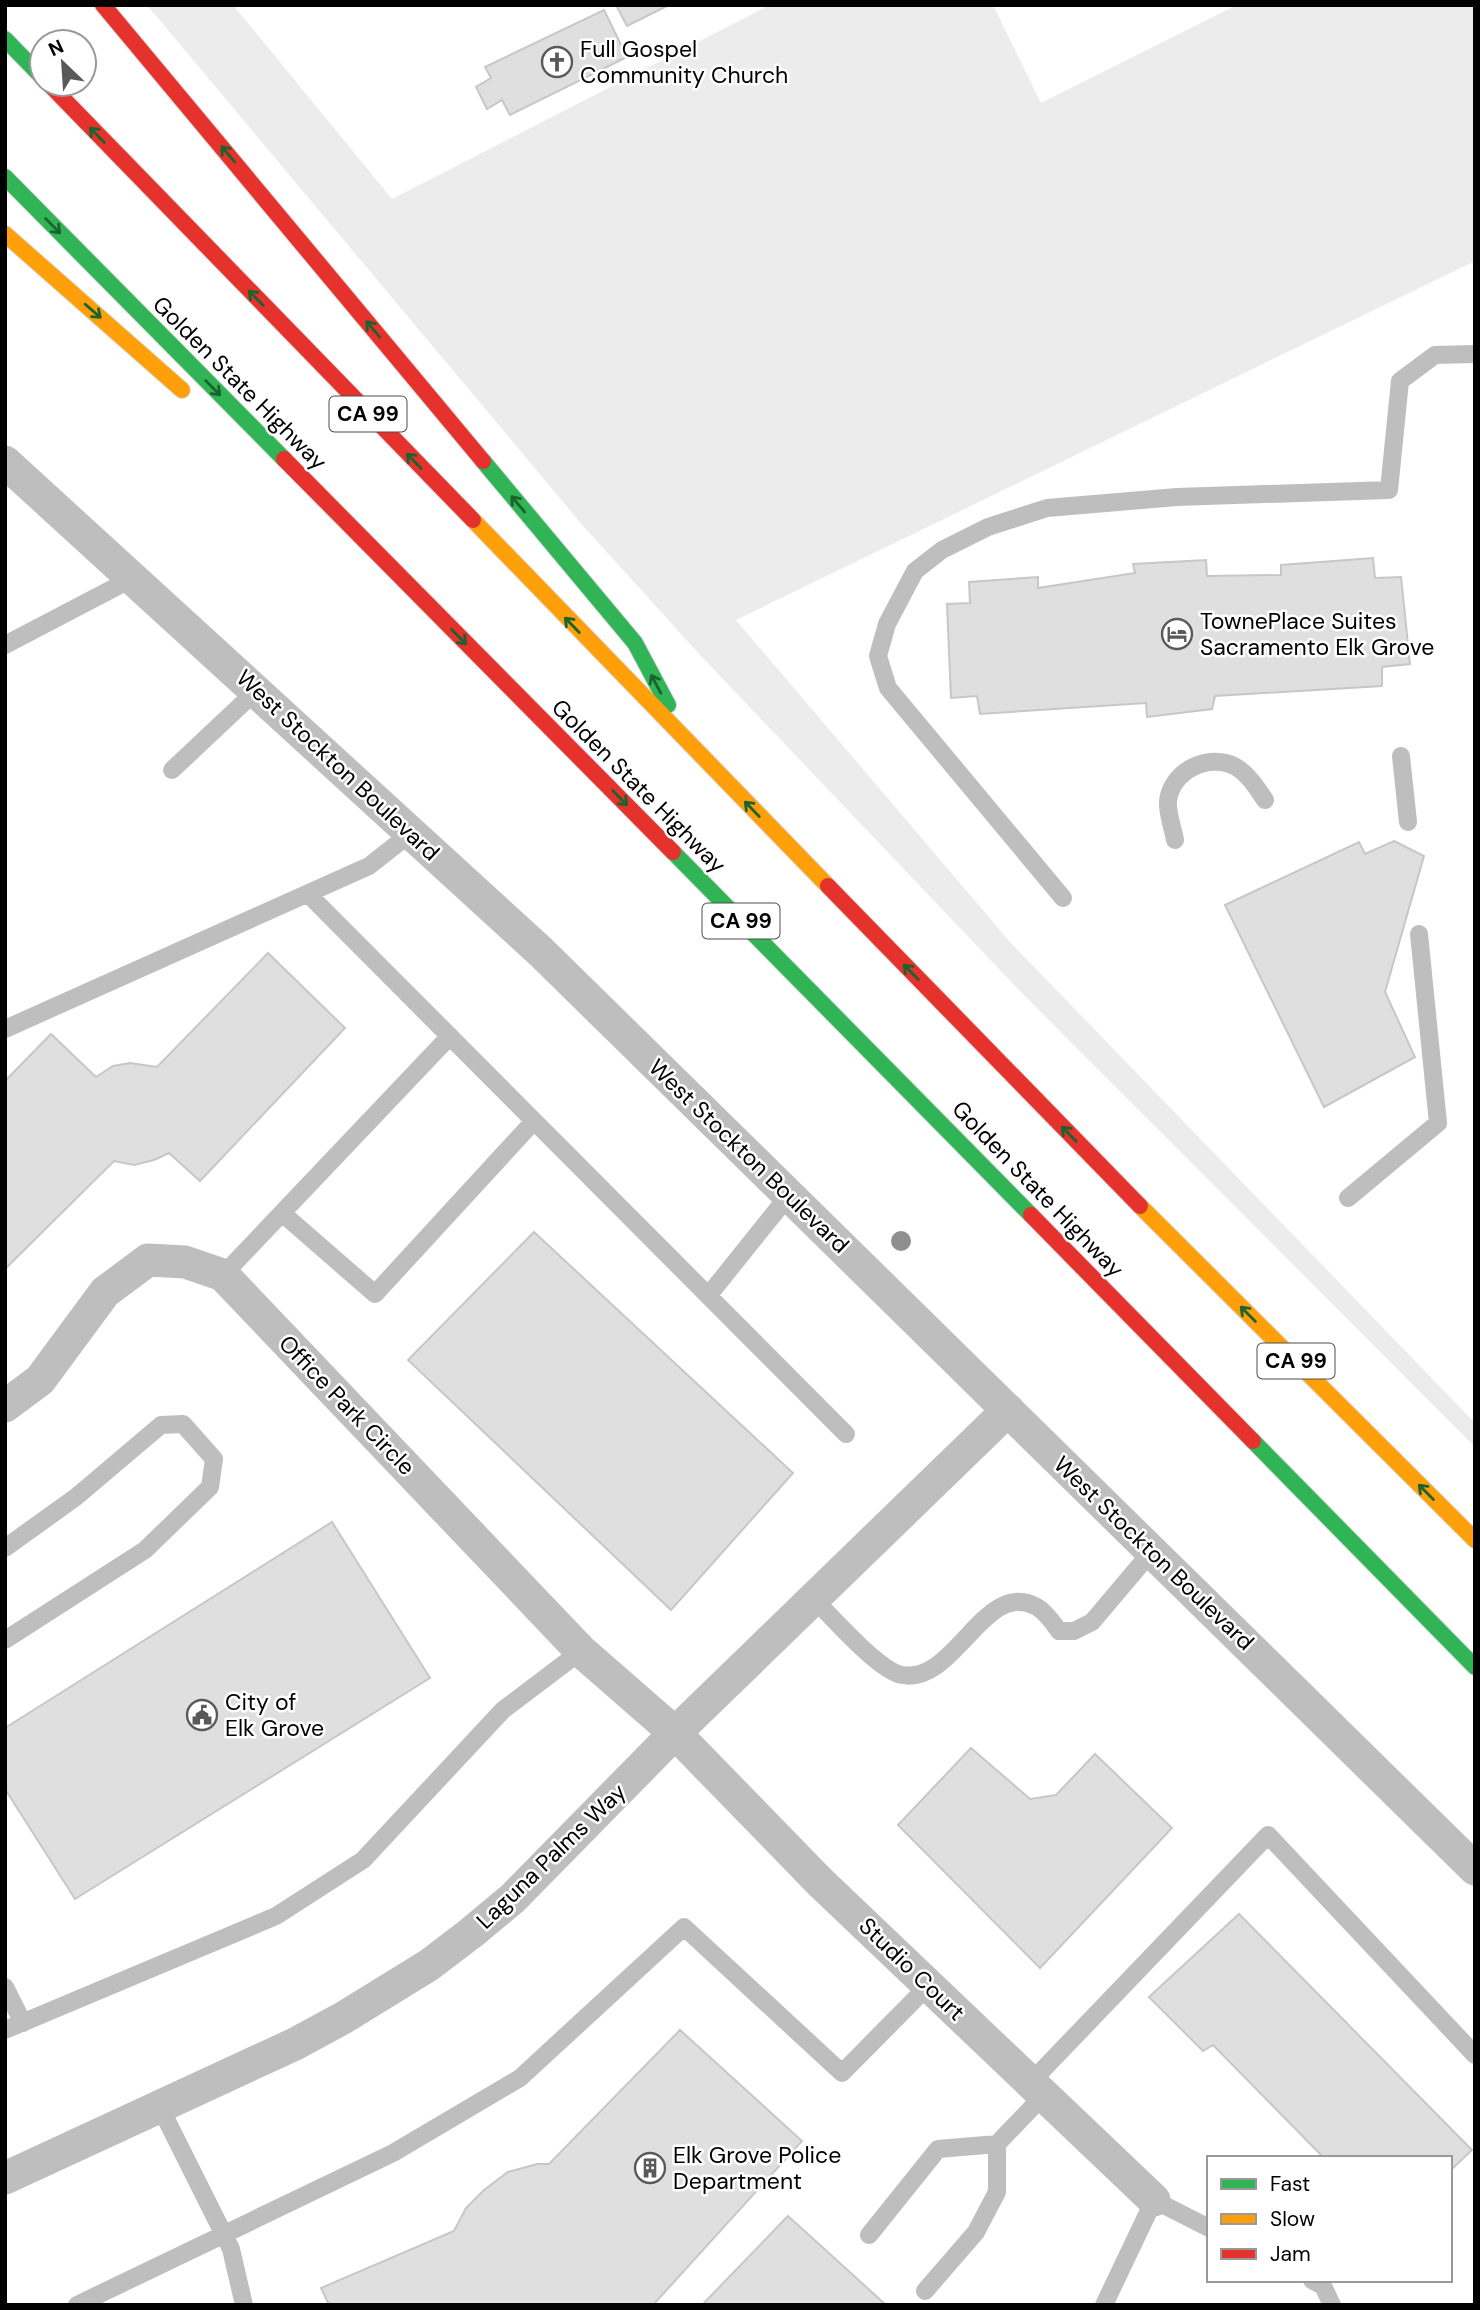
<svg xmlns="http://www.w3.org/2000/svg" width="1480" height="2310" font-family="'DM Sans',sans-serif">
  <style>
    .green { fill: #ececec }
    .building { fill: #dfdfdf; stroke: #c7c7c7; stroke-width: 2 }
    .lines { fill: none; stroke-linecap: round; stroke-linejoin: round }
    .fast-casing { stroke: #dbdbdb; stroke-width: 18 }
    .slow-casing { stroke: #dbdbdb; stroke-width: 18 }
    .jam-casing { stroke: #dbdbdb; stroke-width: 18 }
    .lane { stroke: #bebebe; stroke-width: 18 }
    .street { stroke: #bebebe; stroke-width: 33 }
    .fast { stroke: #30b455; stroke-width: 16 }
    .slow { stroke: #ff9f0a; stroke-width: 16 }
    .jam { stroke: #e5322d; stroke-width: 16 }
    .tree { fill: #8f8f8f }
    .oneway { stroke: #1a632f }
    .labels { text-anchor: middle; stroke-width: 5; stroke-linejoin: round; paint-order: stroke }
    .shield { fill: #fff; stroke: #4c4c4c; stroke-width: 2 }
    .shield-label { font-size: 21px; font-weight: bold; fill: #000 }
    .poi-label { font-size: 23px; fill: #000; stroke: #fff; text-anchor: start }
    .street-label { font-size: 23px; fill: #000; stroke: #fff }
  </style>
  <rect width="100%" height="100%" fill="#fff"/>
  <path class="green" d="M 147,5 L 233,5 L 392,199 L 770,5 L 993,5 L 1041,103 L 1237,5 L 1475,5 L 1475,261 L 736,620 L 1010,942 L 1475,1423 L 1475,1447 L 1020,991 L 701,656 L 584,527 Z"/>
  <path class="building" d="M 616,5 L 669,5 L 627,26 Z
    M 604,10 L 627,57 L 510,115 L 502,100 L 487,109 L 476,87 L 491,78 L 485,67 Z
    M 1373,558 L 1375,578 L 1401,577 L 1410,664 L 1382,667 L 1382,686 L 1215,696 L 1212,709 L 1147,717 L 1146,703 L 980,714 L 977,696 L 951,698 L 947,604 L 970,603 L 969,582 L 1038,577 L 1038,588 L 1135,573 L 1133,564 L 1206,560 L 1207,576 L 1281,575 L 1281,565 Z
    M 1394,841 L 1424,856 L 1385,992 L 1415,1057 L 1324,1107 L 1225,905 L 1359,842 L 1365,854 Z
    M 268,953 L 345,1028 L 200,1181 L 169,1153 L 154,1160 L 134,1165 L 114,1161 L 5,1269 L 5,1081 L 51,1034 L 96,1077 L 113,1066 L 130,1063 L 157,1067 Z
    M 534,1232 L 793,1473 L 671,1610 L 408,1360 Z
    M 332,1522 L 430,1678 L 75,1899 L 5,1789 L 5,1728 Z
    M 971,1748 L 1030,1799 L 1056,1795 L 1095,1754 L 1172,1828 L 1040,1968 L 898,1825 Z
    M 1239,1914 L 1472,2150 L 1450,2171 L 1450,2158 L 1324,2158 L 1213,2045 L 1203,2051 L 1149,1997 Z
    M 680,2030 L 802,2141 L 653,2305 L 329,2305 L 321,2288 L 454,2231 L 466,2208 L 484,2190 L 508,2172 L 537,2164 L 549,2164 Z
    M 788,2216 L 886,2305 L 702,2305 Z"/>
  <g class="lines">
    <g class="fast-casing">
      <path id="fast" d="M 5,39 L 42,77
        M 5,177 L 284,459
        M 483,461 L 635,643 L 668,705
        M 673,852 L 1031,1215
        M 1253,1441 L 1475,1667"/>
    </g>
    <g class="slow-casing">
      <path id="slow" d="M 5,234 L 182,390
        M 473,520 L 828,886
        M 1140,1206 L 1475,1540"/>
    </g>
    <g class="jam-casing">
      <path id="jam" d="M 103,5 L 483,461
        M 49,84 L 473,520
        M 284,459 L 673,852
        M 828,886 L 1140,1206
        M 1031,1215 L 1253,1441"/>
    </g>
    <path class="lane" d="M 5,645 L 133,578
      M 1401,756 L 1408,822
      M 172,770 L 256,691
      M 1175,840 C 1173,828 1167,813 1168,801 C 1171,771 1209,752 1236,767 C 1248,774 1257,788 1265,800
      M 308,894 L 846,1434
      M 1063,898 L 888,688 L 878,656 L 887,624 L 915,571 L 942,550 L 988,527 L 1047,508 L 1177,497 L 1389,490 L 1400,381 L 1435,355 L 1475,354
      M 5,1029 L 369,866 L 411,833
      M 1348,1198 L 1438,1123 L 1419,934
      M 282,1213 L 375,1294 L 534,1121
      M 223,1275 L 450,1036
      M 708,1296 L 789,1195
      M 5,1548 L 76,1497 L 161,1425 L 183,1424 L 214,1459 L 210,1487 L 145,1550 L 5,1640
      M 813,1598 C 832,1617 879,1671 902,1675 C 955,1685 985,1577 1037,1607 C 1046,1612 1053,1623 1059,1631 L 1074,1631 L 1092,1622 L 1152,1551
      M 5,1987 L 23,2023
      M 5,2030 L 276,1916 L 363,1860 L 503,1710 L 581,1651
      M 1031,2082 L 1268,1835 L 1475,2055
      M 160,2107 L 231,2249 L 244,2305
      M 869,2235 L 938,2149 L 997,2144 L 1044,2095
      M 1312,2280 L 1323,2286 L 1332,2305
      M 925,2291 L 976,2232 L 997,2192 L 997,2144
      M 77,2305 L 393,2153 L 520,2078 L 684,1927 L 842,2073 L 929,1985
      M 1104,2305 L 1154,2200 L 1209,2228"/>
    <path class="street" d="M 5,462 L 541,952 L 1475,1869
      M 5,1406 L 40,1380 L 105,1292 L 148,1260 L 185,1262 L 223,1275 L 581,1651 L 675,1733 L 820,1882 L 1154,2200
      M 5,2178 L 295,2044 L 343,2018 L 429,1965 L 471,1933 L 513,1898 L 675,1733 L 1008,1410"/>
    <use href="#fast" class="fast"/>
    <use href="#slow" class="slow"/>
    <use href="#jam" class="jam"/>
  </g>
  <circle class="tree" cx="901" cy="1241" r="10"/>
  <defs><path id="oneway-shaft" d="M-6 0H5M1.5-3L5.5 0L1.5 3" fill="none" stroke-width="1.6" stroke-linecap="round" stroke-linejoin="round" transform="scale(1.75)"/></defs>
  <g class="oneway">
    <use href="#oneway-shaft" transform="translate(97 135) rotate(-134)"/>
    <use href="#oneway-shaft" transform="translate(228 154) rotate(-130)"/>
    <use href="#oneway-shaft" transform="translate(53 226) rotate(45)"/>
    <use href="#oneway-shaft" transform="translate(256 298) rotate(-134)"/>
    <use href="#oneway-shaft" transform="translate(93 311) rotate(41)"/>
    <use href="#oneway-shaft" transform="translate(373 329) rotate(-130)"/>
    <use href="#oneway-shaft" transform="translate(213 388) rotate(45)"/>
    <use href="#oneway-shaft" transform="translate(414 461) rotate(-134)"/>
    <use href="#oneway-shaft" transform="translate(518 504) rotate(-130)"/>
    <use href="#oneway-shaft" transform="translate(572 625) rotate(-134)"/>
    <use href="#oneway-shaft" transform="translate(459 637) rotate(45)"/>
    <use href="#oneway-shaft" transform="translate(656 684) rotate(-118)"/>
    <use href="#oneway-shaft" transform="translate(620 798) rotate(45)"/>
    <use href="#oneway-shaft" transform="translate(752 809) rotate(-134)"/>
    <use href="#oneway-shaft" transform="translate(911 972) rotate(-134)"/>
    <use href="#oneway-shaft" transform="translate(1069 1134) rotate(-134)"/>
    <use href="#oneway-shaft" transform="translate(1248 1314) rotate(-135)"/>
    <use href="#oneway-shaft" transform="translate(1426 1492) rotate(-135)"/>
  </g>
  <defs>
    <g id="church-ring" transform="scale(1.575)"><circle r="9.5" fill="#fff" stroke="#595959" stroke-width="1.5"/><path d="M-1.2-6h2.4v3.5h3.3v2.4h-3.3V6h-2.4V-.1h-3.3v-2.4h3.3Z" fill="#595959"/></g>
    <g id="hotel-ring" transform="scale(1.575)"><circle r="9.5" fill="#fff" stroke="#595959" stroke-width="1.5"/><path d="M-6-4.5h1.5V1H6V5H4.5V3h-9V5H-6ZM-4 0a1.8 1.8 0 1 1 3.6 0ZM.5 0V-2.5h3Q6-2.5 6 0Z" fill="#595959"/></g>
    <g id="civic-ring" transform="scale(1.575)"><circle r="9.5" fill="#fff" stroke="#595959" stroke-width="1.5"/><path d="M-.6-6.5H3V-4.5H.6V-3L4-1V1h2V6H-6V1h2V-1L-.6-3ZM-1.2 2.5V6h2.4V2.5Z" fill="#595959"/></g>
    <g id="building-ring" transform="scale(1.575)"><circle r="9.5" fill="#fff" stroke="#595959" stroke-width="1.5"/><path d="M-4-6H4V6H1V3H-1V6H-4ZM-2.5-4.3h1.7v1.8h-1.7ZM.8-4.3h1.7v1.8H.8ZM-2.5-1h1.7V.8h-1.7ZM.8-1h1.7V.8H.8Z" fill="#595959"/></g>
  </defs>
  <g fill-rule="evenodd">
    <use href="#church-ring" x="557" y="62"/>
    <use href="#hotel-ring" x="1177" y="634"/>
    <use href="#civic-ring" x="202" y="1715"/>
    <use href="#building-ring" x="650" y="2168"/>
  </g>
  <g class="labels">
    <g class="shield">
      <rect x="329.5" y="396.5" width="77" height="35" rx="5"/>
      <rect x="702.5" y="903.5" width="77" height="35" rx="5"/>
      <rect x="1257.5" y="1343.5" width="77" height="35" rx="5"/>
    </g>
    <g class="shield-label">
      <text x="368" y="421">CA 99</text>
      <text x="741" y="928">CA 99</text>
      <text x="1296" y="1368">CA 99</text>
    </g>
    <g class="poi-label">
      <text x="580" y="57">Full Gospel<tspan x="580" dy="26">Community Church</tspan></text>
      <text x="1200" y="629">TownePlace Suites<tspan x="1200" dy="26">Sacramento Elk Grove</tspan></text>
      <text x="225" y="1710">City of<tspan x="225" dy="26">Elk Grove</tspan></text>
      <text x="673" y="2163">Elk Grove Police<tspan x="673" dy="26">Department</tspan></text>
    </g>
    <g class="street-label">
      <text transform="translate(240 383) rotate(45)" y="8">Golden State Highway</text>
      <text transform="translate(338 765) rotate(43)" y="8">West Stockton Boulevard</text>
      <text transform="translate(639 786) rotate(45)" y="8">Golden State Highway</text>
      <text transform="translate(749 1156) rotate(44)" y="8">West Stockton Boulevard</text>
      <text transform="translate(1038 1189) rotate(46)" y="8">Golden State Highway</text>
      <text transform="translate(347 1405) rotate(46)" y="8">Office Park Circle</text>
      <text transform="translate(1154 1553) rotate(44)" y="8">West Stockton Boulevard</text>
      <text transform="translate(551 1856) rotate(-44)" y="8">Laguna Palms Way</text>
      <text transform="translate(912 1969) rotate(44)" y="8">Studio Court</text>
    </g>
  </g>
  <rect width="1480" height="2310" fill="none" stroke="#000000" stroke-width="14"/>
  <rect x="1207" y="2156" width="245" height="126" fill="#ffffff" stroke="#999999" stroke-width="2"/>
  <rect x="1221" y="2179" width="35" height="10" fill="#30b455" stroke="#999999" stroke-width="2"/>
  <text x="1270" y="2191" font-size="21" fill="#000000">Fast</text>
  <rect x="1221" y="2214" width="35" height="10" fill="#ff9f0a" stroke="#999999" stroke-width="2"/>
  <text x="1270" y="2226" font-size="21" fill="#000000">Slow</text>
  <rect x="1221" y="2249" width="35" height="10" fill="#e5322d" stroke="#999999" stroke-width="2"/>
  <text x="1270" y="2261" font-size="21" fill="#000000">Jam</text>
  <g transform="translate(63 63) rotate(335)"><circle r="33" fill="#ffffff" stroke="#999999" stroke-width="2"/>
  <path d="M0-5L12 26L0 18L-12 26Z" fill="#595959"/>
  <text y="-10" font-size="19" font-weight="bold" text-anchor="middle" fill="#000000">N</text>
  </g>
</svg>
